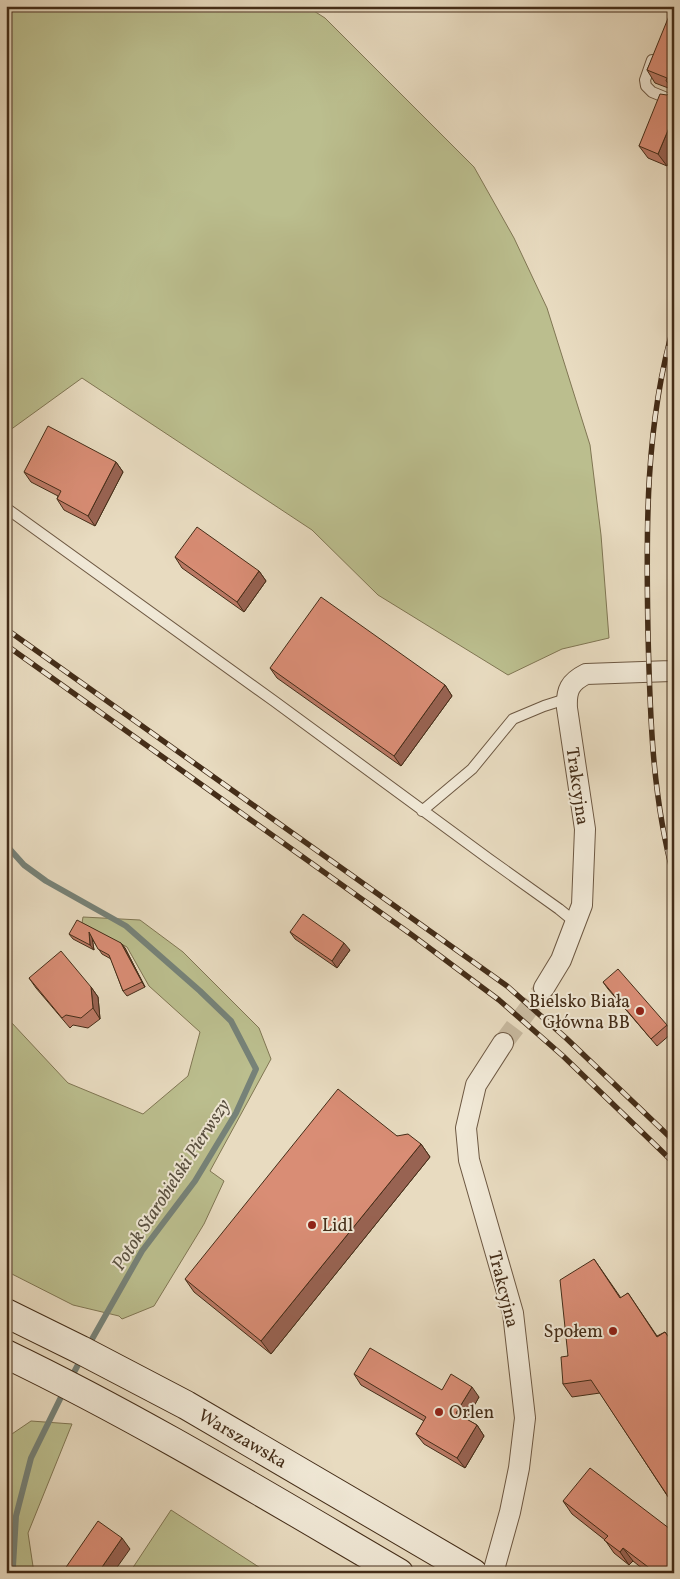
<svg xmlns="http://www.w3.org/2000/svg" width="680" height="1579" font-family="Vollkorn,serif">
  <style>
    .green { fill: #bbbe8e; stroke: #807653 }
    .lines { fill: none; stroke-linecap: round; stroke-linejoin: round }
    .stream { stroke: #768278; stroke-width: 6 }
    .minor-tunnel { stroke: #c7b89e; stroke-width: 20; stroke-dasharray: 20 10; stroke-linecap: butt }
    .service-casing { stroke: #6d5842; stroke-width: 12 }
    .minor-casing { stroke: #6d5842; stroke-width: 22 }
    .secondary-casing { stroke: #442d18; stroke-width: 30 }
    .service { stroke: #f0e8d6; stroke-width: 10 }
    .minor { stroke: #f0e8d6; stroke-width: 20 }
    .secondary { stroke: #f0e8d6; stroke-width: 28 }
    .rail-casing { stroke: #442d18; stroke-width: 5.5 }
    .rail { stroke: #f0e8d6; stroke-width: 4; stroke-dasharray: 11; stroke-linecap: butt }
    .wall { fill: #bb7965; stroke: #442d18 }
    .shaded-wall { fill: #986352; stroke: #442d18 }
    .building { fill: #d98d75; stroke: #442d18 }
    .poi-dot { fill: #8f2418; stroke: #f0e8d6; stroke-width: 2 }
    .labels { text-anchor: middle; stroke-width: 4; stroke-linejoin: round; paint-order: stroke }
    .street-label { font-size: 18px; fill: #442d18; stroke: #f0e8d6 }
    .poi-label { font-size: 18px; fill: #442d18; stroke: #f0e8d6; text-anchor: end }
    .water-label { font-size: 19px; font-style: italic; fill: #595040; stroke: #f0e8d6 }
  </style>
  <rect width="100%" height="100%" fill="#e8dbc0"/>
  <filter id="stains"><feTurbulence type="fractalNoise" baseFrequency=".004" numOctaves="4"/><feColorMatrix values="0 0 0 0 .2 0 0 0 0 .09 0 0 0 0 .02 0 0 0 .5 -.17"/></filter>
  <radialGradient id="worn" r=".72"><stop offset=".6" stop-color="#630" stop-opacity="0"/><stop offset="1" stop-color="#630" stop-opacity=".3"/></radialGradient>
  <path class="green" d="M 6,6 L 306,6 L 325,18 L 474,167 L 514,238 L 547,308 L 590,445 L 601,535 L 609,638 L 562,649 L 508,675 L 378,595 L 312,530 L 82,378 L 6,433 Z
    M 83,917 L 140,920 L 183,952 L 259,1028 L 271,1059 L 210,1171 L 224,1181 L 204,1224 L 154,1306 L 122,1319 L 119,1316 L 73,1305 L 6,1271 L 6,1024 L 11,1022 L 68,1083 L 143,1114 L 188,1076 L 200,1032 L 149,986 L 127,947 L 82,923 Z
    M 31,1421 L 72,1424 L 28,1533 L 34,1573 L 6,1573 L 6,1438 Z
    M 171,1510 L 268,1573 L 138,1573 L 132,1569 Z"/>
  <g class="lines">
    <path class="stream" d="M 6,845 L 24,865 L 46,881 L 126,926 L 200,991 L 231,1021 L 256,1069 L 236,1113 L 195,1181 L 142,1251 L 87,1348
      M 71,1378 L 81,1359
      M 15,1573 L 13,1566 L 16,1516 L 31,1458 L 65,1389"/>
    <path class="minor-tunnel" d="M 503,1043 L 544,988"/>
    <g class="service-casing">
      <path id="service" d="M 652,60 L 645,80 L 646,86 L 652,92 L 674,101
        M 6,508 L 274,701 L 489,859 L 559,909 L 575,922
        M 422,811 L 472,769 L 513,719 L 544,706 L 566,699"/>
    </g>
    <g class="minor-casing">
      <path id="minor" d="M 544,988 L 561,960 L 582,905 L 585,829 L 567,708 C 566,690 570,682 586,674 L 671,671 L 674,670
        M 493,1573 L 510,1512 L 519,1468 L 525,1418 L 513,1313 L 469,1160 L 466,1128 L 476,1085 L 503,1043"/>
    </g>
    <g class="secondary-casing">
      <g id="secondary">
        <path id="s1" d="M 6,1313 L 81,1350 L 186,1405 L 473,1573"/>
        <path d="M 6,1354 C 141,1419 269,1497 399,1573"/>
      </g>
    </g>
    <use href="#service" class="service"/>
    <use href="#minor" class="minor"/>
    <use href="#secondary" class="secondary"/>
    <g class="rail-casing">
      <path id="rail" d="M 674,325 C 645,425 646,529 648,633 C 650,715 652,797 674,877
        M 6,629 L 507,986 L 566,1038 L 674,1141
        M 6,645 L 412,935 L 499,1000 L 563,1056 L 674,1163"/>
    </g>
    <use href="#rail" class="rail"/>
  </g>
  <path class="wall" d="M 674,12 L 674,149 L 667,166 L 648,158 L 639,146 L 667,95 L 672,91 L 671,89 L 655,83 L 647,70 Z
    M 116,462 L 123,472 L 95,526 L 64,510 L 57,499 L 58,496 L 31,482 L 24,472 Z
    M 175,557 L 259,571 L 266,581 L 244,612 L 182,568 Z
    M 270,668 L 445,685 L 452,696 L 401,766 L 277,678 Z
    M 290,932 L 350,950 L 337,968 L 295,939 Z
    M 69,934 L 121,943 L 125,948 L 145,987 L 127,996 L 123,991 L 111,959 L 102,954 L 92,939 L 94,950 L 73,939 Z
    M 29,978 L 91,987 L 98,997 L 100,1019 L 88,1028 L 73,1025 L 70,1028 L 36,988 Z
    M 603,982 L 667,1025 L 672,1033 L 657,1046 L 608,989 Z
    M 397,1136 L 421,1144 L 430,1157 L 271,1354 L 194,1292 L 185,1279 Z
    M 594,1259 L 621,1298 L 628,1293 L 657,1336 L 665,1332 L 674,1344 L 674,1506 L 600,1393 L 572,1397 L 563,1384 L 568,1356 Z
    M 354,1374 L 479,1397 L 466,1419 L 477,1425 L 484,1436 L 465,1468 L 424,1444 L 416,1434 L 424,1421 L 361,1385 Z
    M 563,1501 L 674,1573 L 648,1573 L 633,1561 L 629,1565 L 614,1553 L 605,1540 L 572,1514 Z"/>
  <path class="shaded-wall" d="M 674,116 L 674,149 L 667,166 L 658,154 Z
    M 116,462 L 123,472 L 95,526 L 88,516 Z
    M 259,571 L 266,581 L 244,612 L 237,602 Z
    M 445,685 L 452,696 L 401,766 L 394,756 Z
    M 89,932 L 92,937 L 94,950 L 90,945 Z
    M 121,943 L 125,948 L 145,987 L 142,982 Z
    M 344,943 L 350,950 L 337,968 L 332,961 Z
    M 91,987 L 98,997 L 100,1019 L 93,1008 Z
    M 421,1144 L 430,1157 L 271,1354 L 261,1341 Z
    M 472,1387 L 479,1397 L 464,1424 L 456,1413 Z
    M 477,1425 L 484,1436 L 465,1468 L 457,1458 Z
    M 122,1538 L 130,1549 L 113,1573 L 102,1573 L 100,1570 Z
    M 623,1548 L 633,1561 L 629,1565 L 620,1552 Z
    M 674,1567 L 674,1573 L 669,1573 Z"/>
  <path class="building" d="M 671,11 L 674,12 L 674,116 L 658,154 L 639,146 L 660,94 L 667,95 L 672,91 L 671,85 L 666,81 L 667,78 L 647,70 Z
    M 48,426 L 116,462 L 88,516 L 57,499 L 61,491 L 24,472 Z
    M 197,527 L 259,571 L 237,602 L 175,557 Z
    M 321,597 L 445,685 L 394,756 L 270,668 Z
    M 303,914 L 344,943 L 332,961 L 290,932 Z
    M 77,920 L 121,943 L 142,982 L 123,991 L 109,955 L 98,949 L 89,932 L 90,945 L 69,934 Z
    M 61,951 L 91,987 L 93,1008 L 81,1018 L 66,1015 L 62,1018 L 29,978 Z
    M 618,969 L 667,1025 L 651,1039 L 603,982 Z
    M 338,1089 L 397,1136 L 408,1134 L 421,1144 L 261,1341 L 185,1279 Z
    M 594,1259 L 620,1298 L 628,1293 L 657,1337 L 665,1332 L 674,1345 L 674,1503 L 673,1504 L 591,1380 L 563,1384 L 561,1357 L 568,1356 L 560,1280 Z
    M 370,1348 L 442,1390 L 451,1374 L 472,1387 L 456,1413 L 477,1425 L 457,1458 L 416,1434 L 426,1417 L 354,1374 Z
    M 590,1468 L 674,1532 L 674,1567 L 669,1573 L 656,1573 L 623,1548 L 620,1552 L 604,1540 L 608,1536 L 563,1501 Z
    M 98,1521 L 122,1538 L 100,1570 L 104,1573 L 62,1573 Z"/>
  <g class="poi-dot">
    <circle cx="640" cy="1011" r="5"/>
    <circle cx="312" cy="1225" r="5"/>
    <circle cx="613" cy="1331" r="5"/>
    <circle cx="439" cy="1412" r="5"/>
  </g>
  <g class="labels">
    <g class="street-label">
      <text transform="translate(578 786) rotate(82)" y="6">Trakcyjna</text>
      <text transform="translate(504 1289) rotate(76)" y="6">Trakcyjna</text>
      <text dy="6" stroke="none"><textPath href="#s1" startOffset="268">Warszawska</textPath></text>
    </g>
    <g class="poi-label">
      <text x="630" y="1007">Bielsko Biała<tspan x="630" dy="21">Główna BB</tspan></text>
      <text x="322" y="1231" text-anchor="start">Lidl</text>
      <text x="603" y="1337">Społem</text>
      <text x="449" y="1418" text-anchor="start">Orlen</text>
    </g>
    <g class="water-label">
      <text transform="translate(170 1184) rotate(-57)" y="7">Potok Starobielski Pierwszy</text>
    </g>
  </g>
  <rect width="680" height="1579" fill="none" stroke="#e8dbc0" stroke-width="25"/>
  <rect x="8" y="8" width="665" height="1564" fill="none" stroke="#442d18" stroke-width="2.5"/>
  <rect x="12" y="12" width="655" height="1554" fill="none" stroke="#442d18"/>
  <rect width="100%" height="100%" filter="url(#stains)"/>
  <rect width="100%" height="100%" fill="url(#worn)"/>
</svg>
